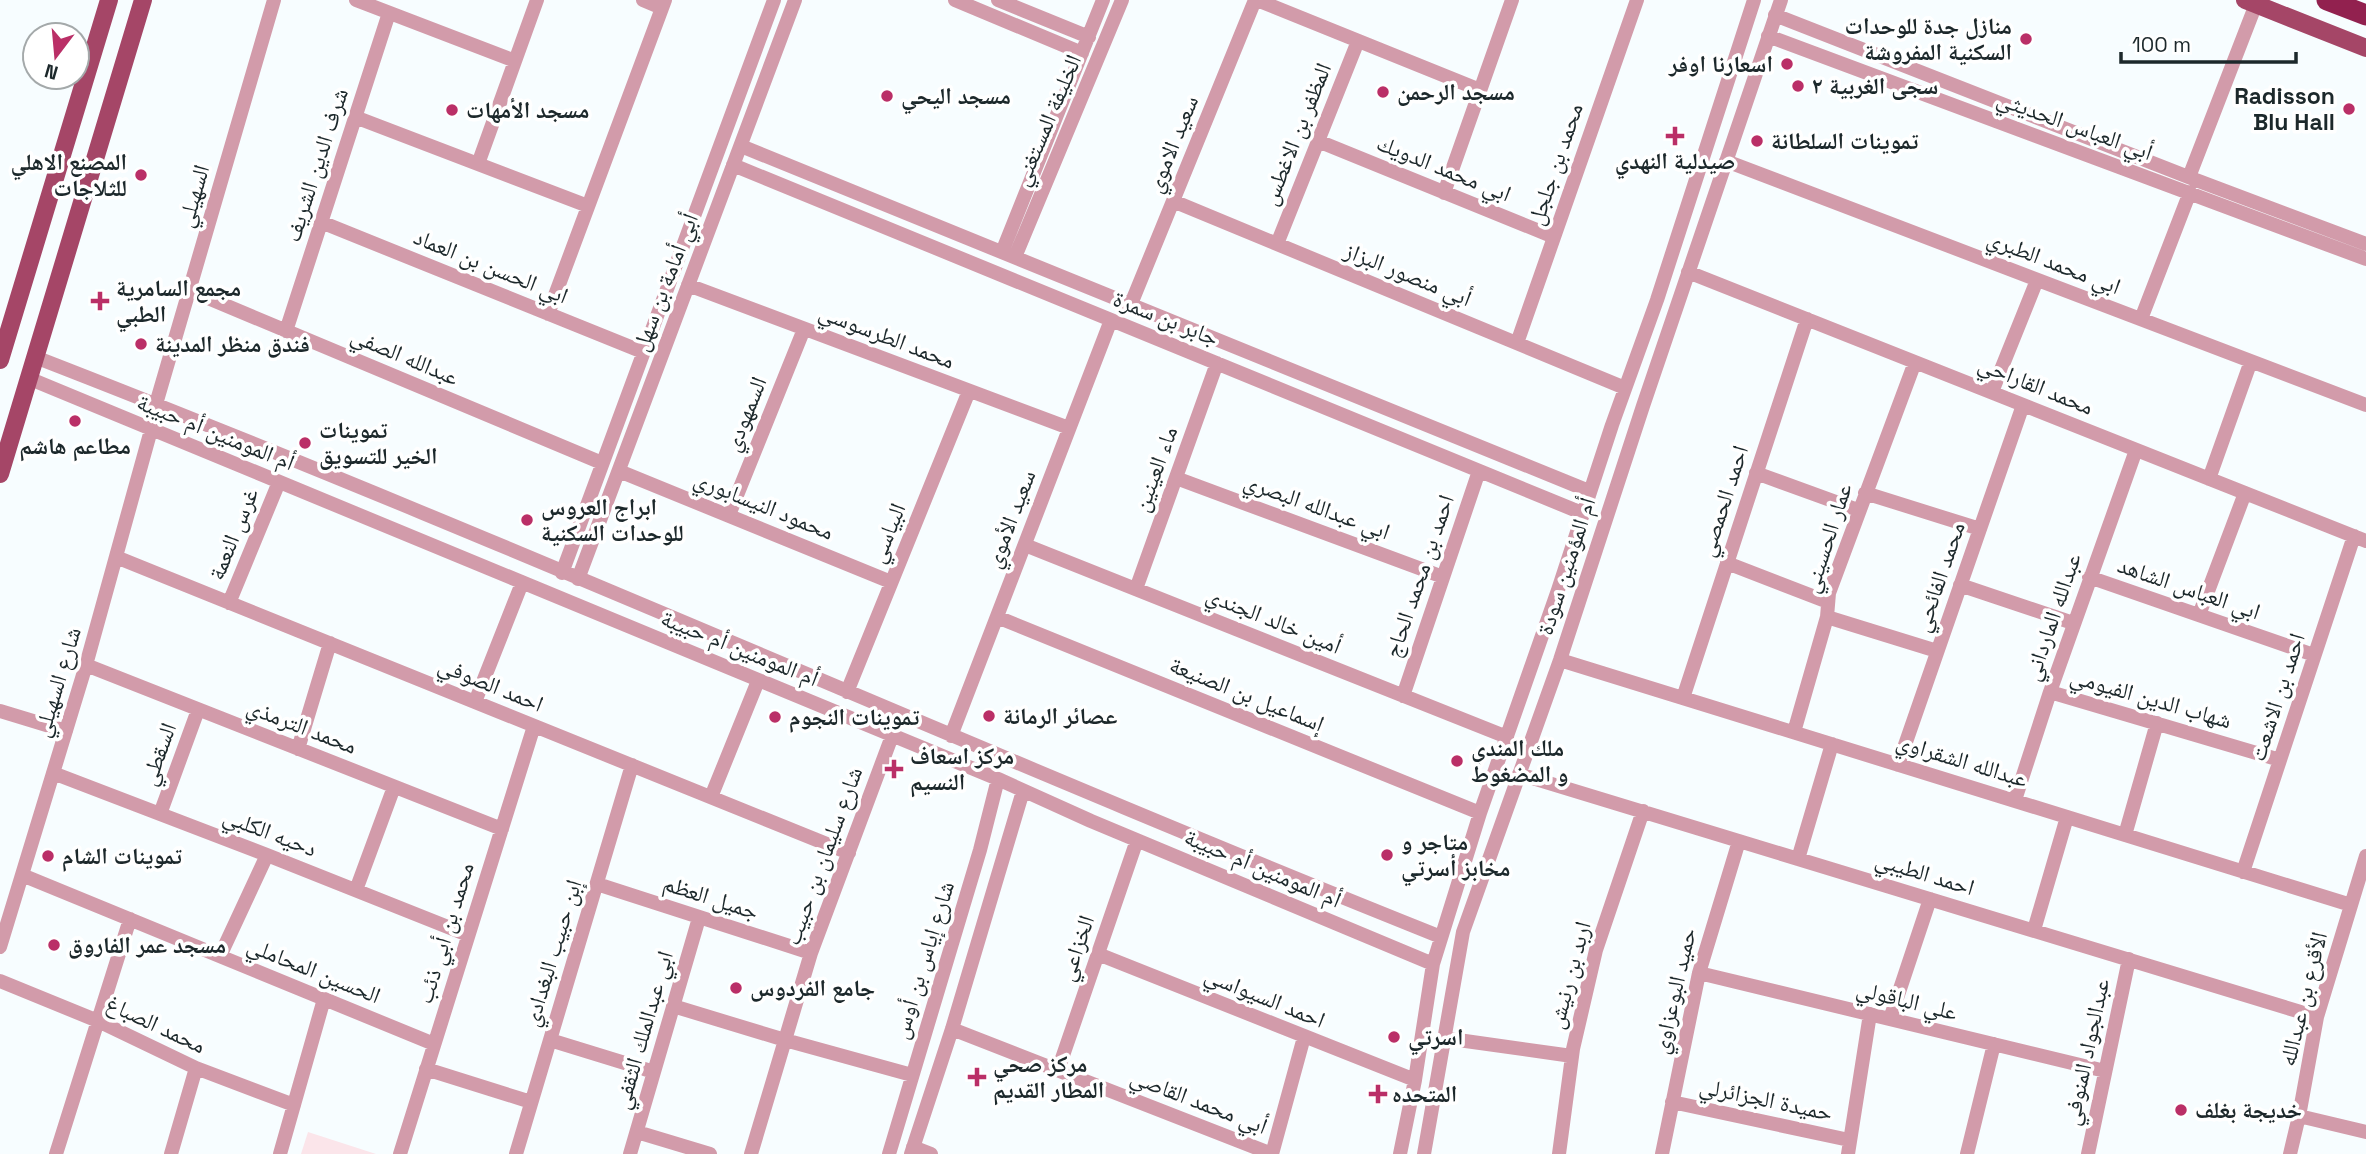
<svg xmlns="http://www.w3.org/2000/svg" width="2366" height="1154" font-family="'Space Grotesk','Noto Naskh Arabic',sans-serif">
  <style>
    .green { fill: #fbe5ea }
    .lines { fill: none; stroke-linecap: round; stroke-linejoin: round }
    .minor { stroke: #d29baa; stroke-width: 14 }
    .major { stroke: #a54667; stroke-width: 18 }
    .highway { stroke: #92214f; stroke-width: 21 }
    .poi-dot { fill: #ba2f67; stroke: #fff; stroke-width: 2.5 }
    .labels { text-anchor: middle; stroke-width: 7; stroke-linejoin: round; paint-order: stroke }
    .poi-label { font-size: 23px; font-weight: bold; fill: #1c282b; stroke: #fff; text-anchor: start }
    .street-label { font-size: 23px; fill: #1c282b; stroke: #fff }
  </style>
  <rect width="100%" height="100%" fill="#f7fdff"/>
  <path class="green" d="M 308,1132 L 376,1154 L 301,1154 Z"/>
  <g class="lines">
    <path class="minor" d="M 356,0 L 515,61
      M 643,0 L 662,8
      M 955,0 L 1082,53
      M 998,0 L 1089,37
      M 1257,0 L 1480,90
      M 1775,15 L 2196,180 L 2366,244
      M 1768,36 L 2366,259
      M 355,117 L 588,206
      M 1318,141 L 1554,237
      M 741,146 L 1589,491
      M 1726,161 L 2366,405
      M 478,164 L 537,0
      M 733,165 L 1582,513
      M 2189,177 L 2256,4
      M 1444,193 L 1512,0
      M 1173,201 L 1625,388
      M 321,222 L 643,352
      M 1277,244 L 1358,41
      M 1002,252 L 1103,0
      M 1015,257 L 1122,0
      M 1688,272 L 2366,541
      M 688,285 L 1069,428
      M 189,290 L 602,463
      M 1131,304 L 1255,0
      M 548,314 L 665,0
      M 2141,319 L 2190,192
      M 286,331 L 389,13
      M 1517,343 L 1637,0
      M 35,357 C 507,540 970,749 1441,937
      M 28,378 L 998,779 L 1091,821 L 1433,964
      M 1992,392 L 2037,280
      M 156,404 L 274,0
      M 619,471 L 891,582
      M 1756,473 L 1858,510
      M 1176,478 L 1443,577
      M 2209,479 L 2251,361
      M 1865,493 L 1980,529
      M 729,515 L 804,329
      M 1025,545 L 1507,737
      M 116,557 L 849,853
      M 1727,563 L 1828,602
      M 562,573 L 774,0
      M 2089,577 L 2314,655
      M 578,579 L 795,0
      M 1960,585 L 2073,623
      M 1136,589 L 1217,363
      M 229,603 L 279,482
      M 2199,615 L 2245,493
      M 997,617 L 1480,813
      M 1827,617 L 1937,651
      M 1560,660 L 2351,905
      M 86,665 L 502,829
      M 847,692 L 969,391
      M 2050,692 L 2280,760
      M 1403,696 L 1479,471
      M 1683,698 L 1807,319
      M 475,702 L 522,583
      M 0,711 L 66,731
      M 1794,732 L 1827,617 L 1829,593 L 1915,362
      M 951,736 L 1111,320
      M 298,749 L 330,643
      M 1898,765 L 2023,405
      M 53,773 L 267,855 L 468,935
      M 1519,774 L 2317,1017
      M 711,797 L 758,681
      M 2015,800 L 2050,692 L 2136,450
      M 160,814 L 198,710
      M 2125,835 L 2157,723
      M 1798,859 L 1832,744
      M 2243,872 L 2354,536
      M 22,875 L 434,1044
      M 597,884 L 811,953
      M 356,890 L 394,787
      M 2034,930 L 2067,817
      M 0,947 L 86,665 L 151,430
      M 1098,954 L 1415,1080
      M 220,956 L 267,855
      M 1699,973 L 2105,1071
      M 0,981 L 98,1021 L 196,1068 L 294,1105
      M 673,1006 L 785,1040 L 912,1075
      M 1890,1019 L 1930,899
      M 952,1029 L 1272,1154 L 1304,1037
      M 1444,1038 L 1572,1056
      M 550,1040 L 654,1072
      M 426,1069 L 531,1102
      M 1058,1070 L 1137,840
      M 1672,1102 L 1849,1140
      M 2299,1116 L 2366,1132
      M 637,1132 L 710,1154
      M 913,1147 L 931,1154
      M 56,1154 L 130,919
      M 171,1154 L 196,1068
      M 280,1154 L 324,999
      M 400,1154 L 534,726
      M 516,1154 L 632,765
      M 630,1154 L 699,918
      M 751,1154 L 811,953 L 892,736
      M 889,1154 L 980,850 L 998,779
      M 911,1154 L 952,1029 L 1023,791
      M 1400,1154 L 1415,1080 L 1433,964 L 1480,813 L 1558,590 L 1612,425 L 1657,300 L 1754,0
      M 1424,1154 L 1463,932 L 1560,660 L 1643,406 L 1781,0
      M 1559,1154 L 1573,1049 L 1596,950 L 1643,811
      M 1662,1154 L 1699,973 L 1739,841
      M 1848,1154 L 1870,1014
      M 1967,1154 L 1994,1044
      M 2088,1154 L 2129,959
      M 2290,1154 L 2299,1116 L 2317,1017 L 2366,856"/>
    <path class="major" d="M 2245,0 L 2366,48
      M 0,360 L 109,0
      M 0,474 L 143,0"/>
    <path class="highway" d="M 2327,0 L 2366,15"/>
  </g>
  <g class="poi-dot">
    <circle cx="2026" cy="39" r="7"/>
    <circle cx="1787" cy="64" r="7"/>
    <circle cx="1798" cy="86" r="7"/>
    <circle cx="1383" cy="92" r="7"/>
    <circle cx="887" cy="96" r="7"/>
    <circle cx="2349" cy="109" r="7"/>
    <circle cx="452" cy="110" r="7"/>
    <path d="M1671.5 125.5h7v7h7v7h-7v7h-7v-7h-7v-7h7z"/>
    <circle cx="1757" cy="141" r="7"/>
    <circle cx="141" cy="175" r="7"/>
    <path d="M96.5 290.5h7v7h7v7h-7v7h-7v-7h-7v-7h7z"/>
    <circle cx="141" cy="344" r="7"/>
    <circle cx="75" cy="421" r="7"/>
    <circle cx="305" cy="443" r="7"/>
    <circle cx="527" cy="520" r="7"/>
    <circle cx="989" cy="716" r="7"/>
    <circle cx="775" cy="717" r="7"/>
    <circle cx="1457" cy="761" r="7"/>
    <path d="M890.5 758.5h7v7h7v7h-7v7h-7v-7h-7v-7h7z"/>
    <circle cx="1387" cy="855" r="7"/>
    <circle cx="48" cy="856" r="7"/>
    <circle cx="54" cy="945" r="7"/>
    <circle cx="736" cy="988" r="7"/>
    <circle cx="1394" cy="1037" r="7"/>
    <path d="M973.5 1066.5h7v7h7v7h-7v7h-7v-7h-7v-7h7z"/>
    <path d="M1374.5 1083.5h7v7h7v7h-7v7h-7v-7h-7v-7h7z"/>
    <circle cx="2181" cy="1110" r="7"/>
  </g>
  <g class="labels">
    <g class="poi-label">
      <text x="2012" y="34" text-anchor="end">منازل جدة للوحدات<tspan x="2012" dy="26">السكنية المفروشة</tspan></text>
      <text x="1773" y="72" text-anchor="end">اسعارنا اوفر</text>
      <text x="1812" y="94">سجى الغربية ٢</text>
      <text x="1397" y="100">مسجد الرحمن</text>
      <text x="901" y="104">مسجد اليحي</text>
      <text x="2335" y="104" text-anchor="end">Radisson<tspan x="2335" dy="26">Blu Hall</tspan></text>
      <text x="466" y="118">مسجد الأمهات</text>
      <text x="1771" y="149">تموينات السلطانة</text>
      <text x="1675" y="169" text-anchor="middle">صيدلية النهدي</text>
      <text x="127" y="170" text-anchor="end">المصنع الاهلي<tspan x="127" dy="26">للثلاجات</tspan></text>
      <text x="116" y="296">مجمع السامرية<tspan x="116" dy="26">الطبي</tspan></text>
      <text x="155" y="352">فندق منظر المدينة</text>
      <text x="319" y="438">تموينات<tspan x="319" dy="26">الخير للتسويق</tspan></text>
      <text x="75" y="454" text-anchor="middle">مطاعم هاشم</text>
      <text x="541" y="515">ابراج العروس<tspan x="541" dy="26">للوحدات السكنية</tspan></text>
      <text x="1003" y="724">عصائر الرمانة</text>
      <text x="789" y="725">تموينات النجوم</text>
      <text x="1471" y="756">ملك المندي<tspan x="1471" dy="26">و المضغوط</tspan></text>
      <text x="910" y="764">مركز اسعاف<tspan x="910" dy="26">النسيم</tspan></text>
      <text x="1401" y="850">متاجر و<tspan x="1401" dy="26">مخابز أسرتي</tspan></text>
      <text x="62" y="864">تموينات الشام</text>
      <text x="68" y="953">مسجد عمر الفاروق</text>
      <text x="750" y="996">جامع الفردوس</text>
      <text x="1408" y="1045">اسرتي</text>
      <text x="993" y="1072">مركز صحي<tspan x="993" dy="26">المطار القديم</tspan></text>
      <text x="1392" y="1102">المتحده</text>
      <text x="2195" y="1118">خديجة بغلف</text>
    </g>
    <g class="street-label">
      <text transform="translate(1047 120) rotate(-67)" y="8">الخليفة المستغني</text>
      <text transform="translate(2075 125) rotate(20)" y="8">أبي العباس الحديثي</text>
      <text transform="translate(1296 134) rotate(-68)" y="8">المظفر بن الاغطس</text>
      <text transform="translate(1172 144) rotate(-68)" y="8">سعيد الاموي</text>
      <text transform="translate(1555 164) rotate(-71)" y="8">محمد بن جلجل</text>
      <text transform="translate(316 165) rotate(-72)" y="8">شرف الدين الشريف</text>
      <text transform="translate(1444 168) rotate(22)" y="8">ابي محمد الدويك</text>
      <text transform="translate(193 196) rotate(-74)" y="8">السهيلي</text>
      <text transform="translate(2054 262) rotate(21)" y="8">ابي محمد الطبري</text>
      <text transform="translate(491 266) rotate(22)" y="8">ابي الحسن بن العماد</text>
      <text transform="translate(1408 274) rotate(22)" y="8">أبي منصور البزاز</text>
      <text transform="translate(665 282) rotate(-69)" y="8">أبي أمامة بن سهل</text>
      <text transform="translate(1166 318) rotate(22)" y="8">جابر بن سمرة</text>
      <text transform="translate(887 336) rotate(21)" y="8">محمد الطرسوسي</text>
      <text transform="translate(405 356) rotate(23)" y="8">عبدالله الصفي</text>
      <text transform="translate(2036 385) rotate(22)" y="8">محمد القاراحي</text>
      <text transform="translate(745 414) rotate(-68)" y="8">السمهودي</text>
      <text transform="translate(216 432) rotate(22)" y="8">أم المومنين أم حبيبة</text>
      <text transform="translate(1155 469) rotate(-70)" y="8">ماء العينين</text>
      <text transform="translate(1723 501) rotate(-72)" y="8">احمد الحمصي</text>
      <text transform="translate(764 505) rotate(22)" y="8">محمود النيسابوري</text>
      <text transform="translate(1317 506) rotate(20)" y="8">ابي عبدالله البصري</text>
      <text transform="translate(1010 519) rotate(-69)" y="8">سعيد الأموي</text>
      <text transform="translate(887 533) rotate(-68)" y="8">البياسي</text>
      <text transform="translate(233 534) rotate(-68)" y="8">غرس النعمة</text>
      <text transform="translate(1827 538) rotate(-72)" y="8">عمار الحسيني</text>
      <text transform="translate(1566 566) rotate(-72)" y="8">أم المؤمنين سودة</text>
      <text transform="translate(1419 576) rotate(-71)" y="8">احمد بن محمد الحاج</text>
      <text transform="translate(1939 577) rotate(-71)" y="8">محمد الفائحي</text>
      <text transform="translate(2189 588) rotate(19)" y="8">ابي العباس الشاهد</text>
      <text transform="translate(2052 617) rotate(-71)" y="8">عبدالله المارداني</text>
      <text transform="translate(1274 620) rotate(22)" y="8">أمين خالد الجندي</text>
      <text transform="translate(740 648) rotate(22)" y="8">أم المومنين أم حبيبة</text>
      <text transform="translate(57 682) rotate(-73)" y="8">شارع السهيلي</text>
      <text transform="translate(491 684) rotate(22)" y="8">احمد الصوفي</text>
      <text transform="translate(1247 694) rotate(22)" y="8">إسماعيل بن الصنيعة</text>
      <text transform="translate(2277 697) rotate(-72)" y="8">احمد بن الاشعت</text>
      <text transform="translate(2151 698) rotate(16)" y="8">شهاب الدين الفيومي</text>
      <text transform="translate(302 726) rotate(21)" y="8">محمد الترمذي</text>
      <text transform="translate(158 754) rotate(-70)" y="8">السقطي</text>
      <text transform="translate(1962 760) rotate(17)" y="8">عبدالله الشقراوي</text>
      <text transform="translate(270 832) rotate(21)" y="8">دحيه الكلبي</text>
      <text transform="translate(823 856) rotate(-70)" y="8">شارع سليمان بن حبيب</text>
      <text transform="translate(1263 868) rotate(23)" y="8">أم المومنين أم حبيبة</text>
      <text transform="translate(1925 873) rotate(17)" y="8">احمد الطيبي</text>
      <text transform="translate(711 897) rotate(18)" y="8">جميل العظم</text>
      <text transform="translate(445 933) rotate(-73)" y="8">محمد بن أبي ذئب</text>
      <text transform="translate(1076 948) rotate(-71)" y="8">الخزاعي</text>
      <text transform="translate(552 953) rotate(-73)" y="8">إبن حبيب البغدادي</text>
      <text transform="translate(923 960) rotate(-73)" y="8">شارع إياس بن أوس</text>
      <text transform="translate(314 970) rotate(22)" y="8">الحسين المحاملي</text>
      <text transform="translate(1569 975) rotate(-75)" y="8">اربد بن رنيش</text>
      <text transform="translate(1674 991) rotate(-77)" y="8">حميد البوعزاوي</text>
      <text transform="translate(1265 997) rotate(22)" y="8">احمد السيواسي</text>
      <text transform="translate(2303 999) rotate(-76)" y="8">الأقرع بن عبدالله</text>
      <text transform="translate(1907 1000) rotate(14)" y="8">علي الباقولي</text>
      <text transform="translate(156 1024) rotate(25)" y="8">محمد الصباغ</text>
      <text transform="translate(643 1030) rotate(-74)" y="8">ابي عبدالملك الثقفي</text>
      <text transform="translate(2086 1052) rotate(-78)" y="8">عبدالجواد المنوفي</text>
      <text transform="translate(1766 1099) rotate(12)" y="8">حميدة الجزائرلي</text>
      <text transform="translate(1199 1101) rotate(21)" y="8">أبي محمد القاصي</text>
    </g>
  </g>
  <g transform="translate(56 56) rotate(196)"><circle r="33" fill="#ffffff" stroke="#a4a9aa" stroke-width="2"/>
  <path d="M0-5L12 26L0 18L-12 26Z" fill="#ba2f67"/>
  <text y="-10" font-size="19" font-weight="bold" text-anchor="middle" fill="#1c282b">N</text>
  </g>
  <path d="M2121 52v10h175v-10" fill="none" stroke="#1c282b" stroke-width="3.5"/>
  <text x="2132" y="52" font-size="21" fill="#1c282b" stroke="#ffffff" stroke-width="5" paint-order="stroke">100 m</text>
</svg>
